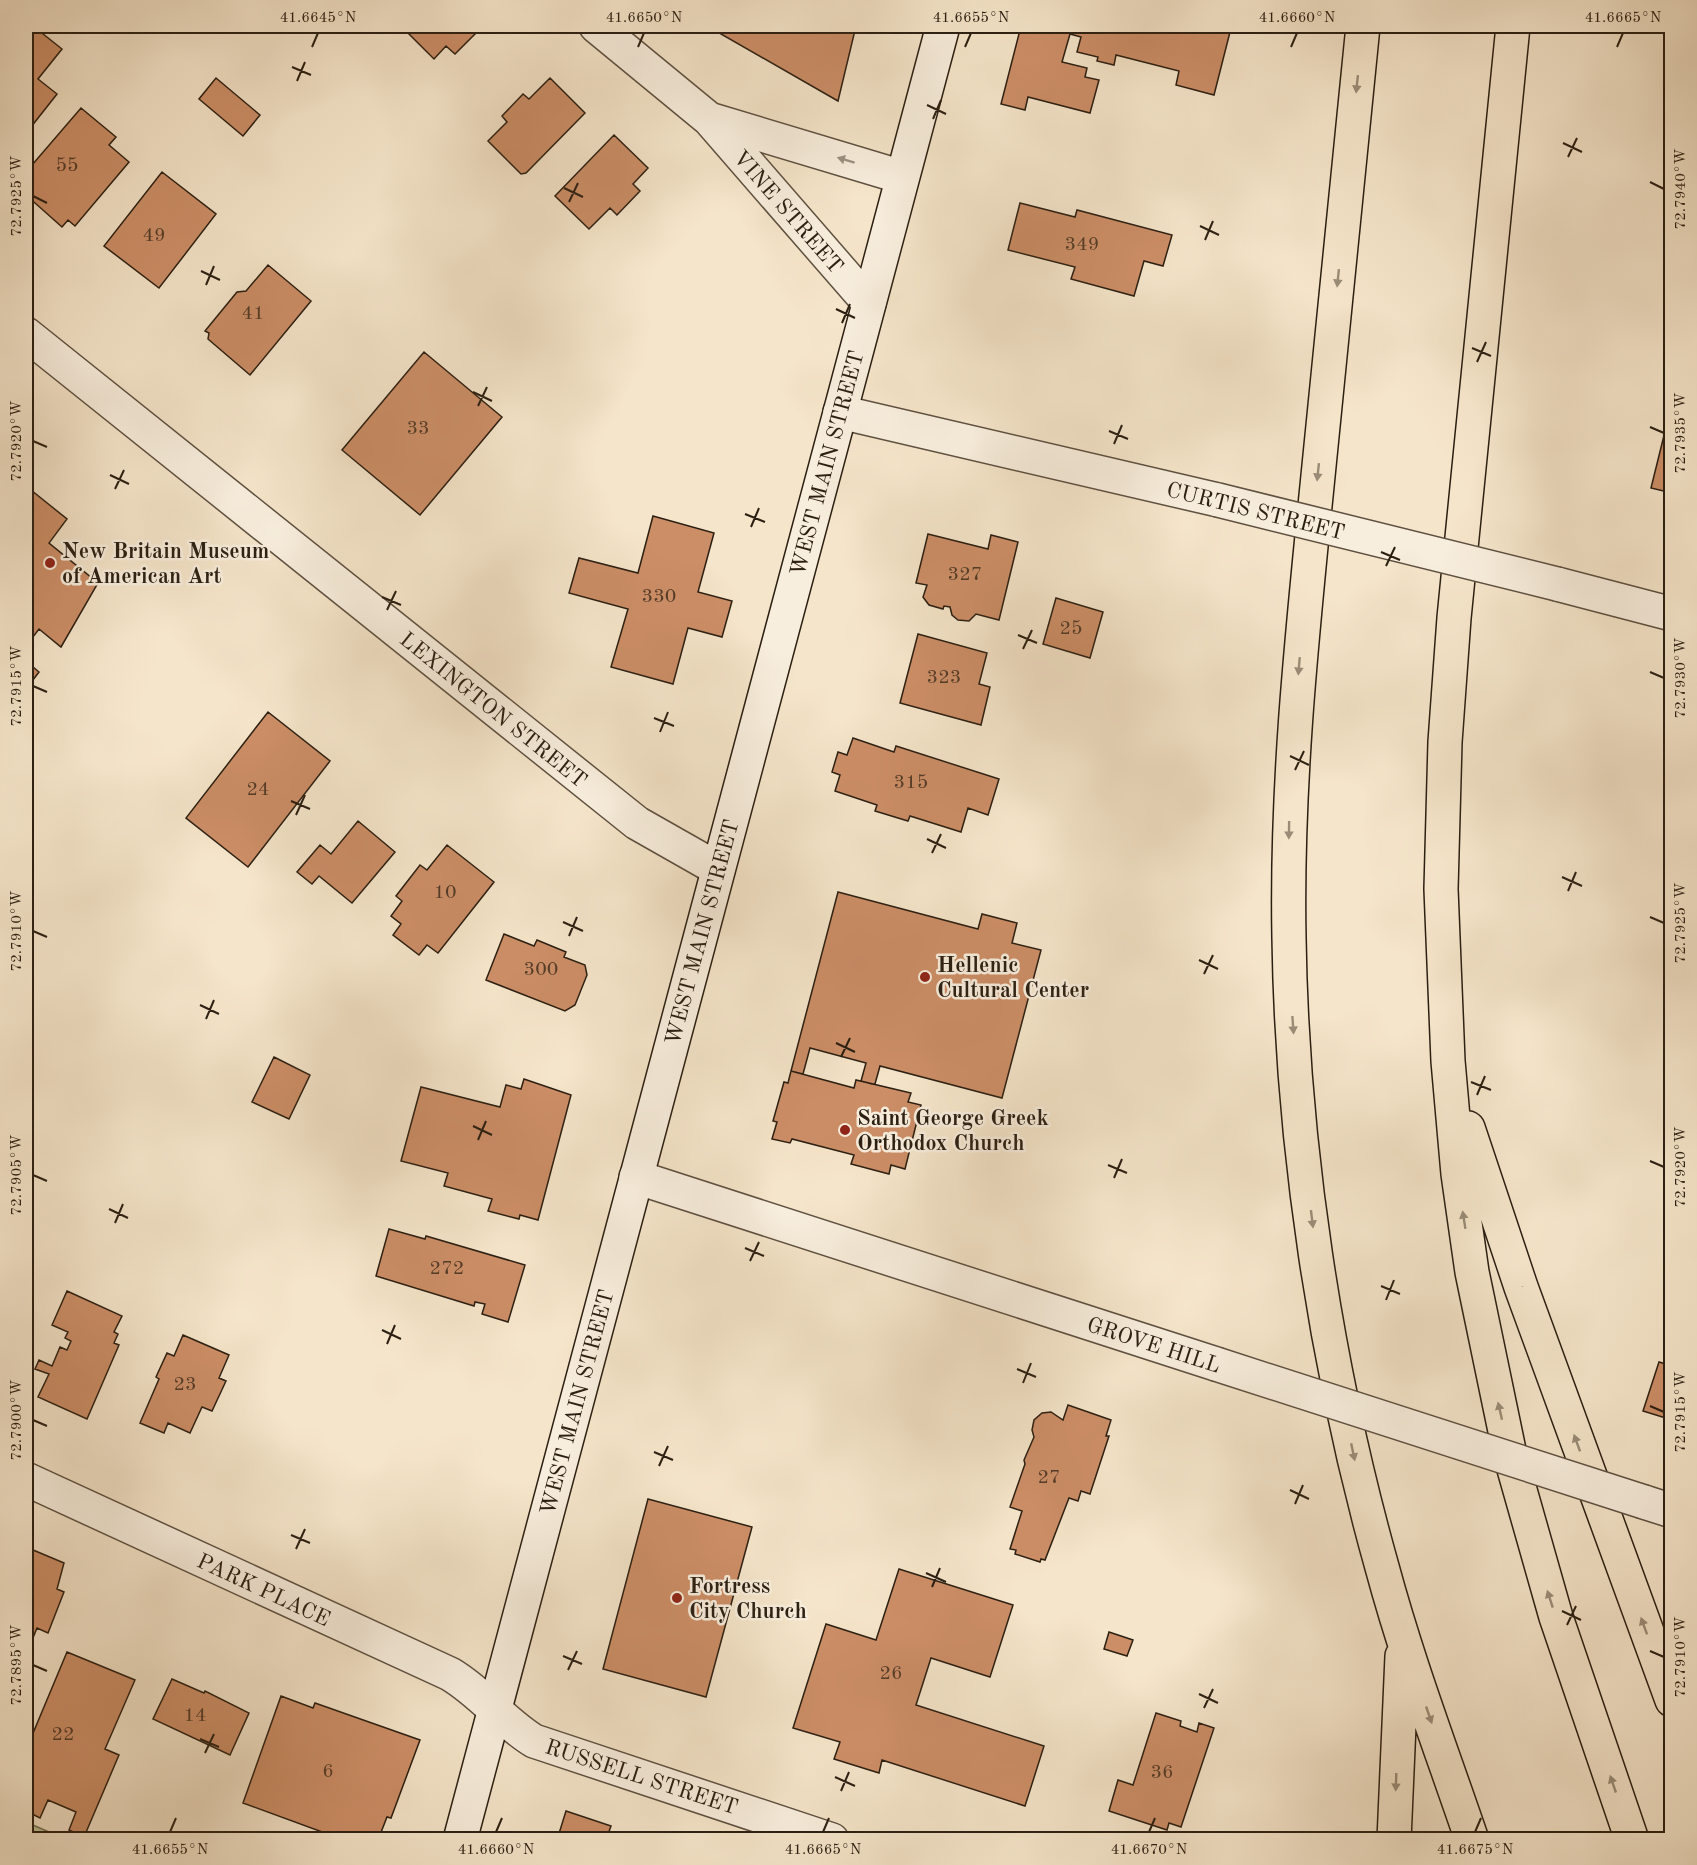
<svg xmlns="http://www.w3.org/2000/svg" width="1697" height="1865" font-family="'Old Standard TT',serif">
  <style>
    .green { fill: #bdc496; stroke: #747254; stroke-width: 1.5 }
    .building { fill: #cc8e67; stroke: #2b1f12; stroke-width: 1.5 }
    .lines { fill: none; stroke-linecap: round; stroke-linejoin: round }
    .minor-casing { stroke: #5e5040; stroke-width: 36 }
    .tertiary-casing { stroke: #5e5040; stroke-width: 36 }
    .secondary-casing { stroke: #2b1f12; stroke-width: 36 }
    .motorway-casing { stroke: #2b1f12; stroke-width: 36 }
    .minor { stroke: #f8eedd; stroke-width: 33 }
    .tertiary { stroke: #f8eedd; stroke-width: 33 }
    .secondary { stroke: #f8eedd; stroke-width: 33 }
    .motorway { stroke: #f5e5ca; stroke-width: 33 }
    .minor-bridge-casing { stroke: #5e5040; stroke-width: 36; stroke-linecap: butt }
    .tertiary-bridge-casing { stroke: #5e5040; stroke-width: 36; stroke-linecap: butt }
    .minor-bridge { stroke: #f8eedd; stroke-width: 33 }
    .tertiary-bridge { stroke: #f8eedd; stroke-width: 33 }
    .oneway { fill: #9a8c77 }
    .oneway2 { fill: #9c9182 }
    .ticks { fill: none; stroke: #2b1f12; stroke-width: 2 }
    .poi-dot { fill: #8f2418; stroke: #f8eedd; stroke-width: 2 }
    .labels { text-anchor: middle; stroke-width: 5; stroke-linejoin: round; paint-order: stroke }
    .number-label { font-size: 20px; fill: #533b27 }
    .street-label { font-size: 22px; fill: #2b1f12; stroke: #f8eedd }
    .poi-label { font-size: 22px; font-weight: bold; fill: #2b1f12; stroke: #f8eedd; text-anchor: start }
    .neatline { fill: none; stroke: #2b1f12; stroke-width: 2 }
    .ticks-label { font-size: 15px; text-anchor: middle; fill: #2b1f12 }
  </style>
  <rect width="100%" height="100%" fill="#f5e5ca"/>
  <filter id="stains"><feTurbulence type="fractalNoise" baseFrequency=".00333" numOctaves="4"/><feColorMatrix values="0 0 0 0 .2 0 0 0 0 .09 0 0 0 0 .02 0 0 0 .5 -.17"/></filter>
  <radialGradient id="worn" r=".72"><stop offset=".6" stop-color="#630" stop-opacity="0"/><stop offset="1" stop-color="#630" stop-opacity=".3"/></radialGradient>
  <path class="green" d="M 26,1822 L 65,1839 L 26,1839 Z"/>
  <path class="building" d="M 26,26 L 33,26 L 62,49 L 38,79 L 57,94 L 27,132 Z
    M 413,26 L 483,26 L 455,54 L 446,46 L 434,59 L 407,32 Z
    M 707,26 L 856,26 L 838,101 Z
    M 1021,26 L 1207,26 L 1230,32 L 1214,95 L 1176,85 L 1179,71 L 1116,55 L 1114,65 L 1097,61 L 1098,57 L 1077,52 L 1081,37 L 1070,34 L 1062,62 L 1087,68 L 1085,77 L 1099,80 L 1090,113 L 1028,97 L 1025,110 L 1001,104 Z
    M 216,78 L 260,115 L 243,136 L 199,99 Z
    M 550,78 L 585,113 L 526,173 L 521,174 L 488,141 L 507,122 L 502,116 L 523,94 L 529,99 Z
    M 81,108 L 116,137 L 109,145 L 129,162 L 75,226 L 68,220 L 62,227 L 26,195 L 26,172 Z
    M 614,135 L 648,168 L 633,184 L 640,191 L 617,215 L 610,208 L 589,229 L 555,196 Z
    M 162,172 L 216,214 L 159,288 L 104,246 Z
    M 1020,203 L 1075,217 L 1077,210 L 1172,235 L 1163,266 L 1144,261 L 1134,296 L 1071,279 L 1075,267 L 1008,250 Z
    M 268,265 L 311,301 L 250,375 L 208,339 L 209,333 L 205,331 L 237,292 L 246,291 Z
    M 424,352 L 502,417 L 420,515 L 342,450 Z
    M 1672,403 L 1672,493 L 1651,488 Z
    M 26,486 L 67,519 L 49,543 L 98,583 L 61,647 L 39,629 L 26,646 Z
    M 653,516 L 714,533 L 698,592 L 732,601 L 722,637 L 688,628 L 673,684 L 611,667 L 628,609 L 569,593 L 579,558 L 638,573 Z
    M 928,534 L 988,549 L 991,535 L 1018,542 L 999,620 L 976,614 L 969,621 L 958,620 L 952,615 L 950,607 L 944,606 L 943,609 L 929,605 L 923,597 L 927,585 L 916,583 Z
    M 1056,598 L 1103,612 L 1090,658 L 1043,644 Z
    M 918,634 L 987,653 L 979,684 L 990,687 L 981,725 L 900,703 Z
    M 26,661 L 39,672 L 26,689 Z
    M 268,712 L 330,761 L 248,867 L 186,818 Z
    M 853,738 L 894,752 L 896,746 L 999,779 L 988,815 L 968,808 L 961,832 L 910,816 L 908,821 L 875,811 L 877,805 L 835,791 L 840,775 L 832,772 L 838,752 L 847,755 Z
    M 358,821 L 395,852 L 352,903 L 319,876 L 312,884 L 297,872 L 320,845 L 331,854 Z
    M 447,845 L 494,882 L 438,953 L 427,945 L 419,955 L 393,935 L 401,924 L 391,916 L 402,901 L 396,896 L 420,865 L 427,870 Z
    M 838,892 L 978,929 L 982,914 L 1017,923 L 1012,943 L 1041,950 L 1002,1098 L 880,1066 L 875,1084 L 872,1084 L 861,1081 L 866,1063 L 810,1048 L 803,1074 L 791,1071 Z
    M 504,934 L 534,946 L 537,940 L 566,952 L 564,957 L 585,965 L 587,975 L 575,1005 L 565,1011 L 486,980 Z
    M 274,1057 L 310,1075 L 289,1119 L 252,1102 Z
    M 791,1071 L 854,1088 L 856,1080 L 911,1093 L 908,1102 L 921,1105 L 905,1169 L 891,1165 L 889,1174 L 851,1164 L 854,1155 L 792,1139 L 790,1143 L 772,1139 L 777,1122 L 773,1121 L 784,1082 L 788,1083 Z
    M 524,1079 L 571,1095 L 538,1220 L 520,1215 L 519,1219 L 488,1211 L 492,1199 L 444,1186 L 448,1173 L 401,1161 L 421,1087 L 500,1107 L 506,1085 L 521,1089 Z
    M 389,1229 L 425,1239 L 426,1236 L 525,1265 L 508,1322 L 482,1314 L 485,1304 L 475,1302 L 474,1306 L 376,1276 Z
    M 67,1291 L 122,1316 L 114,1332 L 118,1334 L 114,1343 L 119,1345 L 87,1419 L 38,1397 L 49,1374 L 35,1369 L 39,1360 L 52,1366 L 60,1347 L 67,1350 L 71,1341 L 65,1338 L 68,1332 L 52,1325 Z
    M 183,1335 L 229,1355 L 219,1378 L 226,1381 L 212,1411 L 202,1407 L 190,1433 L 168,1423 L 164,1433 L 140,1423 L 159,1379 L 156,1377 L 167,1353 L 174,1356 Z
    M 1672,1347 L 1672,1420 L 1643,1411 L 1659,1362 L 1666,1364 Z
    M 1068,1405 L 1111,1420 L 1106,1436 L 1109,1436 L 1090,1494 L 1081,1491 L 1078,1501 L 1069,1498 L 1045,1560 L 1041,1559 L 1040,1562 L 1015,1554 L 1016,1550 L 1010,1549 L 1022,1511 L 1010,1507 L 1025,1464 L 1024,1460 L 1034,1437 L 1032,1430 L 1034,1420 L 1042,1413 L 1051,1412 L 1063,1420 Z
    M 648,1499 L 752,1527 L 706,1697 L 603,1669 Z
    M 26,1547 L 64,1563 L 57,1589 L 64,1592 L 48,1633 L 37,1628 L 26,1655 Z
    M 899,1569 L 1013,1605 L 990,1677 L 931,1658 L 916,1705 L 1044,1746 L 1025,1806 L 882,1760 L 879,1773 L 834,1759 L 840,1742 L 793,1728 L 826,1624 L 876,1640 Z
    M 1109,1632 L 1133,1640 L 1127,1656 L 1104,1649 Z
    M 67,1652 L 135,1680 L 105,1749 L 119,1755 L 84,1837 L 69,1830 L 76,1812 L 48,1800 L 40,1818 L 26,1811 L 26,1750 Z
    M 172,1679 L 204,1693 L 205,1691 L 249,1713 L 230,1755 L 153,1719 Z
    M 281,1696 L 313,1708 L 315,1703 L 420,1740 L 391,1818 L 387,1817 L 378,1840 L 344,1840 L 243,1803 Z
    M 1156,1713 L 1181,1721 L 1180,1726 L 1197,1732 L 1199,1723 L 1214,1728 L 1181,1827 L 1169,1823 L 1167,1830 L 1109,1811 L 1118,1780 L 1133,1785 Z
    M 566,1811 L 611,1826 L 606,1840 L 557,1840 Z"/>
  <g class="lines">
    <g class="minor-casing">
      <path id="minor" d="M 596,26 L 709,119
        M 869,303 L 709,119 L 902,177
        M 26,334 L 637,823 L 718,869
        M 840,412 L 1218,500
        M 1557,584 L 1672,614
        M 26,1479 L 450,1674 C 482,1693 503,1722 534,1741 L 832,1840"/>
    </g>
    <g class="tertiary-casing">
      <path id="tertiary" d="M 636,1177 L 1216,1364
        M 1644,1502 L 1672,1511"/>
    </g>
    <g class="secondary-casing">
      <path id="secondary" d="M 460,1840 L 943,26"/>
    </g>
    <g class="motorway-casing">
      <path id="motorway" d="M 1363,26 C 1348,179 1332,332 1317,486 C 1302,636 1286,786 1289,938 C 1292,1145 1326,1368 1382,1567 C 1407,1660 1441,1749 1472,1840
        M 1513,26 L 1454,618 L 1445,742 L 1441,889 L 1448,1061 L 1458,1174 L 1472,1272 L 1510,1455 L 1556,1617 L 1632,1840
        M 1468,1128 L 1521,1287 L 1672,1700
        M 1394,1840 L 1402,1656"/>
    </g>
    <use href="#minor" class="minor"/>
    <use href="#tertiary" class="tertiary"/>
    <use href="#secondary" class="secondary"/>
    <use href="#motorway" class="motorway"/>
    <g class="minor-bridge-casing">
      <path id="minor-bridge" d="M 1218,500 L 1557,584"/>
    </g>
    <g class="tertiary-bridge-casing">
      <path id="tertiary-bridge" d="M 1216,1364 L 1644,1502"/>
    </g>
    <use href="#minor-bridge" class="minor-bridge"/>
    <use href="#tertiary-bridge" class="tertiary-bridge"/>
  </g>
  <defs><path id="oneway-solid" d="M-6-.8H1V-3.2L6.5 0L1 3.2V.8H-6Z" transform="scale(1.5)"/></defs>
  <g class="oneway">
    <use href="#oneway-solid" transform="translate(1357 84) rotate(96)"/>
    <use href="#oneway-solid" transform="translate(1338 278) rotate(96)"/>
    <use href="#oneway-solid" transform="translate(1318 472) rotate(96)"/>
    <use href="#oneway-solid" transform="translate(1299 666) rotate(95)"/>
    <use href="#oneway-solid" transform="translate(1289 830) rotate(91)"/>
    <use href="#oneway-solid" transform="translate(1293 1025) rotate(86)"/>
    <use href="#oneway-solid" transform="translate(1312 1219) rotate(83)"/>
    <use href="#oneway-solid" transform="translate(1464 1220) rotate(-99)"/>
    <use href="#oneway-solid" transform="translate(1500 1411) rotate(-103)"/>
    <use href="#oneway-solid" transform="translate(1577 1443) rotate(-110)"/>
    <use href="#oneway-solid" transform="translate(1353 1452) rotate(78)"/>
    <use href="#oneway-solid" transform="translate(1550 1599) rotate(-108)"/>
    <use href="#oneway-solid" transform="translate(1644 1626) rotate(-110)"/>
    <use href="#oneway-solid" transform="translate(1429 1715) rotate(71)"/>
    <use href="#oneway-solid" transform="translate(1396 1782) rotate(92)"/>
    <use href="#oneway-solid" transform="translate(1613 1784) rotate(-109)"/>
  </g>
  <use class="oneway2" href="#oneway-solid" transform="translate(846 160) rotate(-163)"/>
  <path class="ticks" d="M 312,47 L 318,33M 638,47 L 644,33M 965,47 L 971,33M 1291,47 L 1297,33M 1617,47 L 1623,33M 292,67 L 311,75M 297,81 L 305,62M 927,105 L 946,114M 933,119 L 941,100M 1563,143 L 1582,152M 1568,157 L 1577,138M 1650,182 L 1664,189M 564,188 L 583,197M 33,196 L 47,203M 569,202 L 578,183M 1200,226 L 1219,235M 1205,240 L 1213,221M 201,271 L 220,280M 206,285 L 214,266M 836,309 L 855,318M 842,323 L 850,304M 1472,348 L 1491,356M 1477,362 L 1486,342M 473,392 L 492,401M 478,406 L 487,387M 1650,427 L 1664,433M 1109,431 L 1128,439M 33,441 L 47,447M 1114,444 L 1122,425M 110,475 L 129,484M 115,489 L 124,470M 745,514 L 765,522M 751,527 L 759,508M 1381,552 L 1400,560M 1386,566 L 1395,547M 382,597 L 401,605M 387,610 L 396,591M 1018,635 L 1037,643M 1023,649 L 1032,630M 1650,672 L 1664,678M 33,686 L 47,692M 654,718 L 674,726M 660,732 L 668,712M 1290,756 L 1309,765M 1295,770 L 1304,751M 291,801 L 310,809M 296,815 L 305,795M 927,839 L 946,848M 932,853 L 941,834M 1562,877 L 1582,886M 1568,891 L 1576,872M 1650,917 L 1664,923M 563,922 L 583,931M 33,931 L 47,937M 569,936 L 577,917M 1199,960 L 1218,969M 1204,974 L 1213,955M 200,1005 L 219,1014M 206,1019 L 214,1000M 836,1043 L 855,1052M 841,1057 L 850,1038M 1471,1082 L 1491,1090M 1477,1095 L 1485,1076M 473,1126 L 492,1135M 478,1140 L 486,1121M 1650,1161 L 1664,1167M 1108,1165 L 1127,1173M 33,1175 L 47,1181M 1114,1178 L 1122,1159M 109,1209 L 128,1218M 115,1223 L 123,1204M 745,1248 L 764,1256M 750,1261 L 759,1242M 1381,1286 L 1400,1294M 1386,1300 L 1394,1280M 382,1330 L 401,1339M 387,1344 L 395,1325M 1017,1369 L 1036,1377M 1023,1383 L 1031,1363M 1650,1406 L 1664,1412M 33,1420 L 47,1426M 654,1452 L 673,1460M 659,1466 L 668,1446M 1290,1490 L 1309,1499M 1295,1504 L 1303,1485M 291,1535 L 310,1543M 296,1549 L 305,1529M 926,1573 L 946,1582M 932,1587 L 940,1568M 1562,1611 L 1581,1620M 1567,1625 L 1576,1606M 1650,1651 L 1664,1657M 563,1656 L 582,1664M 33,1665 L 47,1671M 568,1670 L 577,1651M 1199,1694 L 1218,1703M 1204,1708 L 1213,1689M 200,1739 L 219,1747M 205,1753 L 214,1734M 835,1777 L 855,1786M 841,1791 L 849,1772M 170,1832 L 176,1818M 496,1832 L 502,1818M 823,1832 L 829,1818M 1149,1832 L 1155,1818M 1475,1832 L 1481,1818"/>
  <g class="poi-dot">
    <circle cx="50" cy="563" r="6"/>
    <circle cx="925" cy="977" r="6"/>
    <circle cx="845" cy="1130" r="6"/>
    <circle cx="677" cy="1598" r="6"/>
  </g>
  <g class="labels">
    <g class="number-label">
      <text x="67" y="171">55</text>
      <text x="154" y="241">49</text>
      <text x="1082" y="250">349</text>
      <text x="253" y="319">41</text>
      <text x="418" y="434">33</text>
      <text x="965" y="580">327</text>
      <text x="659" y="602">330</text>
      <text x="1071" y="634">25</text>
      <text x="944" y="683">323</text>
      <text x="911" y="788">315</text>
      <text x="258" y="795">24</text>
      <text x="445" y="898">10</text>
      <text x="541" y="975">300</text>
      <text x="447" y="1274">272</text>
      <text x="185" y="1390">23</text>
      <text x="1049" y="1483">27</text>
      <text x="891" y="1679">26</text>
      <text x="195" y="1721">14</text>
      <text x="63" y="1740">22</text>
      <text x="328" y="1777">6</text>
      <text x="1162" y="1778">36</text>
    </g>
    <g class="street-label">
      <text transform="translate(789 211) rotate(49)" y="8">VINE STREET</text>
      <text transform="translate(826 463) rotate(-75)" y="8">WEST MAIN STREET</text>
      <text transform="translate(1256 510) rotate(14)" y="8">CURTIS STREET</text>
      <text transform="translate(494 709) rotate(39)" y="8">LEXINGTON STREET</text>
      <text transform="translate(701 932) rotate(-75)" y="8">WEST MAIN STREET</text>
      <text transform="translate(1154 1344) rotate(18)" y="8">GROVE HILL</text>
      <text transform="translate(576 1402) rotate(-75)" y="8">WEST MAIN STREET</text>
      <text transform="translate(264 1589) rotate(25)" y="8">PARK PLACE</text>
      <text transform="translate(642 1776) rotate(18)" y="8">RUSSELL STREET</text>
    </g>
    <g class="poi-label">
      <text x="62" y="558">New Britain Museum<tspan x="62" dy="25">of American Art</tspan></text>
      <text x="937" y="972">Hellenic<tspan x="937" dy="25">Cultural Center</tspan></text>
      <text x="857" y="1125">Saint George Greek<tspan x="857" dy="25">Orthodox Church</tspan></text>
      <text x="689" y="1593">Fortress<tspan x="689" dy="25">City Church</tspan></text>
    </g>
  </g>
  <rect width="1697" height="1865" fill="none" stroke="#f5e5ca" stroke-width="66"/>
  <rect x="33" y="33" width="1631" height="1799" class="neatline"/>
  <g class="ticks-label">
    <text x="318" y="22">41.6645°N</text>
    <text x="644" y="22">41.6650°N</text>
    <text x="971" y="22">41.6655°N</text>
    <text x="1297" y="22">41.6660°N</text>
    <text x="1623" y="22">41.6665°N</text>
    <text transform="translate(1680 189) rotate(-90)" y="5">72.7940°W</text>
    <text transform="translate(16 196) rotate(-90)" y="5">72.7925°W</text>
    <text transform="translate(1680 433) rotate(-90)" y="5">72.7935°W</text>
    <text transform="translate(16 441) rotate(-90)" y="5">72.7920°W</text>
    <text transform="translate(1680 678) rotate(-90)" y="5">72.7930°W</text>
    <text transform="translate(16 686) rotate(-90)" y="5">72.7915°W</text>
    <text transform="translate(1680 923) rotate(-90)" y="5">72.7925°W</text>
    <text transform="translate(16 931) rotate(-90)" y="5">72.7910°W</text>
    <text transform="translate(1680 1167) rotate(-90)" y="5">72.7920°W</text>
    <text transform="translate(16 1175) rotate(-90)" y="5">72.7905°W</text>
    <text transform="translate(1680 1412) rotate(-90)" y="5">72.7915°W</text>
    <text transform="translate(16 1420) rotate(-90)" y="5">72.7900°W</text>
    <text transform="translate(1680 1657) rotate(-90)" y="5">72.7910°W</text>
    <text transform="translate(16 1665) rotate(-90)" y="5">72.7895°W</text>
    <text x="170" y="1854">41.6655°N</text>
    <text x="496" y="1854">41.6660°N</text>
    <text x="823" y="1854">41.6665°N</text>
    <text x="1149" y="1854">41.6670°N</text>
    <text x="1475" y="1854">41.6675°N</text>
  </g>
  <rect width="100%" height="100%" filter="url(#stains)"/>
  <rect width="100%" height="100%" fill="url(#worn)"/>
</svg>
